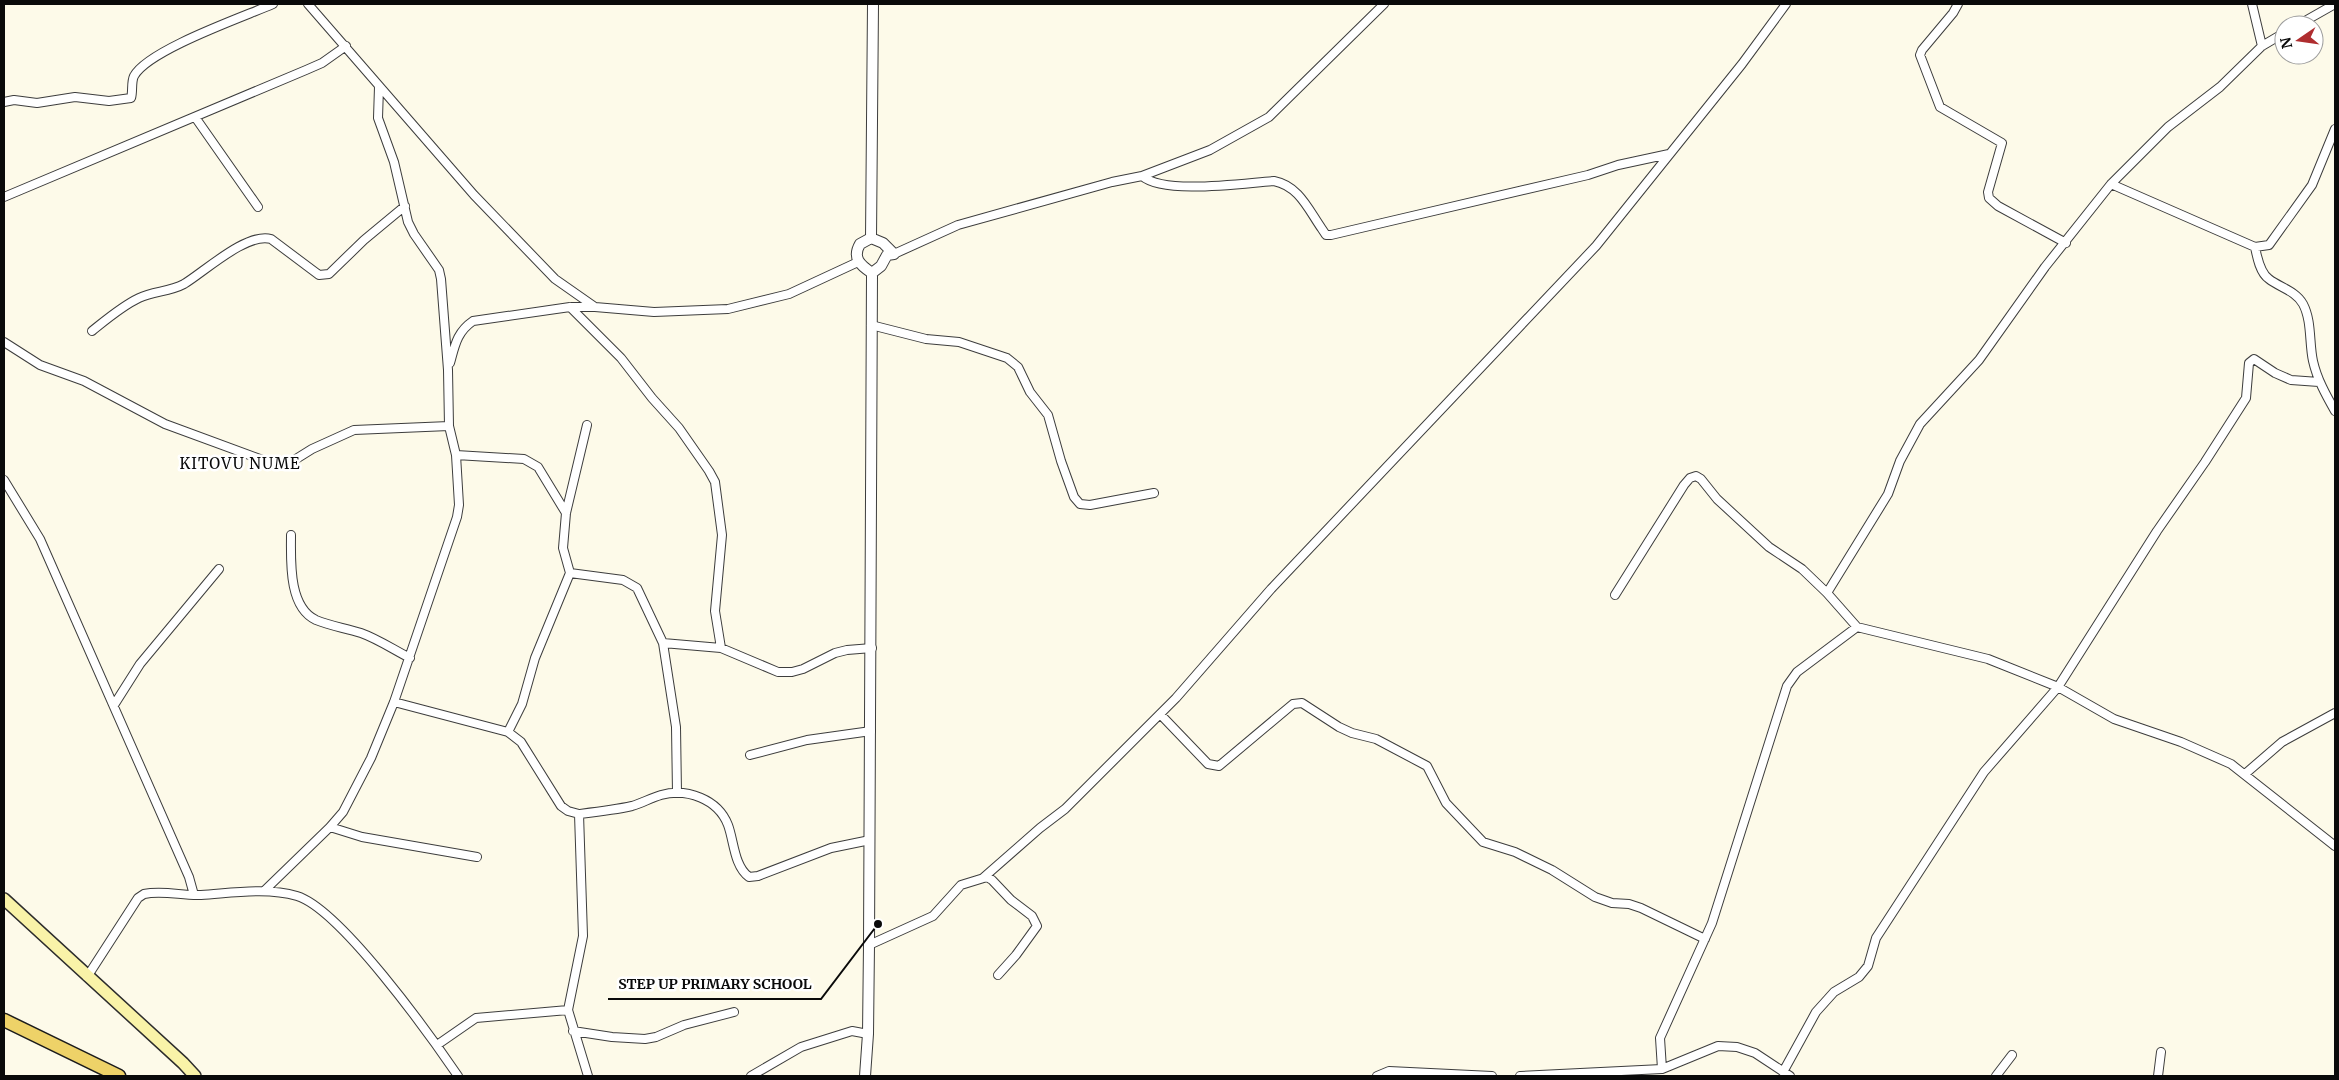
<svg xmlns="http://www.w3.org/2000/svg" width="2339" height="1080" font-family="Merriweather,serif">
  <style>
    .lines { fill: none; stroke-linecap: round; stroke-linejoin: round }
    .minor-casing { stroke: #3d3d3d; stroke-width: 10 }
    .tertiary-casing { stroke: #3d3d3d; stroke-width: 12 }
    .secondary-casing { stroke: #2c2c2c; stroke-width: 14 }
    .primary-casing { stroke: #1b1b1b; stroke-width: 15 }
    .minor { stroke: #fff; stroke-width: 8 }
    .tertiary { stroke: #fff; stroke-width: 10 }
    .secondary { stroke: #f9f3a8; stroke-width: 11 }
    .primary { stroke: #eed268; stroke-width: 12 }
    .labels { text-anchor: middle; stroke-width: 5; stroke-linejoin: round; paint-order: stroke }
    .quarter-label { font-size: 15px; letter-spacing: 1px; fill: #0a0a0a; stroke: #fff }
    .leader { fill: none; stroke: #0a0a0a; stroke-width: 2 }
    .callout-dot { fill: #0a0a0a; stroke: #fff; stroke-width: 2 }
    .callout-label { font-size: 14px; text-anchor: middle; font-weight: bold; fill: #0a0a0a; stroke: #fff; stroke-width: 5; stroke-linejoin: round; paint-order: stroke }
  </style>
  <rect width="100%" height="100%" fill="#fdfae9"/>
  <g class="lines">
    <g class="minor-casing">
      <path id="minor" d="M 308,4 L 474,195 L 555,279 L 595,307 L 654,312 L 728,309 L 789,294 L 858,262
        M 1958,4 L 1953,13 L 1922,50 L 1920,55 L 1940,107 L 2002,143 L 1988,192 L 1989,198 L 1998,206 L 2066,243
        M 2252,4 L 2262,46
        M 2298,25 L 2335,4
        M 4,102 L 14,100 L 37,103 L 75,97 L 109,101 L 131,98 C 133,92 131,82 134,76 C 148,50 243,17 273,4
        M 195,117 L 258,207
        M 1142,176 C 1164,195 1244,183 1274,181 C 1299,186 1308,209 1322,229 L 1326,235 L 1331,235 L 1588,175 L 1618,165 L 1669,154
        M 2111,184 L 2255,247 L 2269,245 L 2312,185 L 2335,129
        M 4,197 L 306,70 L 322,63 L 346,46
        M 2255,247 C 2257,257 2260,273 2269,279 C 2279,287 2296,291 2303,304 C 2312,321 2309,343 2313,361 C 2317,379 2326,395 2335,411
        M 894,254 L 958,225 L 1112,182 L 1142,176 L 1210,150 L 1269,117 L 1384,4
        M 570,307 L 621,358 L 652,398 L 679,428 L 709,471 L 715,482 L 722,535 L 715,611 L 721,648
        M 871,325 L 926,339 L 959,342 L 1007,358 L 1018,367 L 1030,392 L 1048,415 L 1061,461 L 1074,497 L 1080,504 L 1090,505 L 1154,493
        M 92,331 C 107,319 122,306 139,298 C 154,291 169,292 184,284 C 204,272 247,232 271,239 L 319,275 L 329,274 L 364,240 L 405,206
        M 4,342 L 40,365 L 84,381 L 165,424 L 279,466 L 288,464 L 312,449 L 354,430 L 449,426
        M 450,363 C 455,345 457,332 473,321 L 570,307 L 595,307
        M 456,455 L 524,459 L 538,467 L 566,513
        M 4,480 L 40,539 L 189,877 L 194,895
        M 291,535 C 291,560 288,607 316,620 C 330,626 346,628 361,633 C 378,639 394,650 410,658
        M 570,573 L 623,580 L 637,588 L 663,643 L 676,727 L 677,793
        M 1827,593 L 1888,494 L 1900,461 L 1920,424 L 1979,360 L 2045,267 L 2111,184 L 2168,127 L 2220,87 L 2262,46 L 2284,33
        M 1615,595 L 1684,485 L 1690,478 L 1696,476 L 1701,479 L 1717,499 L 1769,547 L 1802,569 L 1827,593 L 1857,627
        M 663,643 L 721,648 L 778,672 L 792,672 L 803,669 L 835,653 L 847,650 L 872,648
        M 394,702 L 508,732 L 521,742 L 561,806 L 568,811 L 579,814 L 583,936 L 568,1010 L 588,1076
        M 114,705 L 140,664 L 219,569
        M 1160,714 L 1208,764 L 1219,766 L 1293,704 L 1302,703 L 1339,727 L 1352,733 L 1376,739 L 1427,766 L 1446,803 L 1483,842 L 1515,852 L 1552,870 L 1595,897 L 1612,903 L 1629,904 L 1641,908 L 1705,939
        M 508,732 L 522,704 L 535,658 L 570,573 L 563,548 L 566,513 L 587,425
        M 750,755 L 807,740 L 871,731
        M 2245,774 L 2282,742 L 2335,713
        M 579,814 C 596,812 614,810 632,806 C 642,803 651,798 661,795 C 687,788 718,799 728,825 C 734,841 734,866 749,877 L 758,876 L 831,848 L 870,840
        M 330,827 L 362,837 L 477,857
        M 983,878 L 1040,828 L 1065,809 L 1176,698 L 1271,589 L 1596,246 L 1742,64 L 1786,4
        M 264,891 L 330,827 L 343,812 L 371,758 L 394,702 L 457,517 L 459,505 L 456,455 L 449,426 L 448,370 L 441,279 L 439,270 L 414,234 L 408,222 L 394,162 L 378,118 L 379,87
        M 869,945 L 933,916 L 961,885 L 987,877 L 992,880 L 1011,900 L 1032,916 L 1037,926 L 1016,955 L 998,975
        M 87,977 L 138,898 L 144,894 C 163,890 183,896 201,895 C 232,893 267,887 297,896 C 340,909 430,1035 458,1076
        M 573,1031 L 612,1037 L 645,1039 L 656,1037 L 684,1025 L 734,1012
        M 437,1045 L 476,1018 L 568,1010
        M 1662,1069 L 1660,1038 L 1712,923 L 1787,686 L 1797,672 L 1857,627 L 1988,659 L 2058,687 L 2114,719 L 2181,742 L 2231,764 L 2335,846
        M 1783,1072 L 1816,1012 L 1834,992 L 1859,977 L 1868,966 L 1876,938 L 1984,772 L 2058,687 L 2157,531 L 2205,462 L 2246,398 L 2249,363 L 2254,359 L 2275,373 L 2291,380 L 2319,382
        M 751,1076 L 801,1047 L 852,1031 L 868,1034
        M 1377,1076 L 1389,1071 L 1492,1076
        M 1520,1076 L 1662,1069 L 1718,1046 L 1737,1047 L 1755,1053 L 1790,1076
        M 1996,1076 L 2012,1055
        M 2158,1076 L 2161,1052"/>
    </g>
    <g class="tertiary-casing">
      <path id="tertiary" d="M 871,238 L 873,4
        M 871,238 L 883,243 L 894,254 L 887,255 L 881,266 L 872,273 C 860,265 852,258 860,244 Z
        M 865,1076 L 868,1034 L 869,945 L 872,273"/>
    </g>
    <g class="secondary-casing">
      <path id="secondary" d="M 4,899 L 183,1063 L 195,1076"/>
    </g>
    <g class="primary-casing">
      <path id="primary" d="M 4,1020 L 119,1076"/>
    </g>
    <use href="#minor" class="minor"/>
    <use href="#tertiary" class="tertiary"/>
    <use href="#secondary" class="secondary"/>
    <use href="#primary" class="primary"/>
  </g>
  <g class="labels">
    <g class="quarter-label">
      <text x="240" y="469">KITOVU NUME</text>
    </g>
  </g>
  <path class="leader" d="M878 924L821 999H608"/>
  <circle class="callout-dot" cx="878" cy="924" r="5"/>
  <g class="callout-label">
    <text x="715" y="989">STEP UP PRIMARY SCHOOL</text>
  </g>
  <rect width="2339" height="1080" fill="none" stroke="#0a0a0a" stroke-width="10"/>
  <g transform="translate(2299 40) rotate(257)"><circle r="24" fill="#ffffff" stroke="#9d9d9d"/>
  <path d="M0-4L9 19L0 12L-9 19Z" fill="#af2d2f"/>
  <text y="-8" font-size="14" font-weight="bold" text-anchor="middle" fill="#0a0a0a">N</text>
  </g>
</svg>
